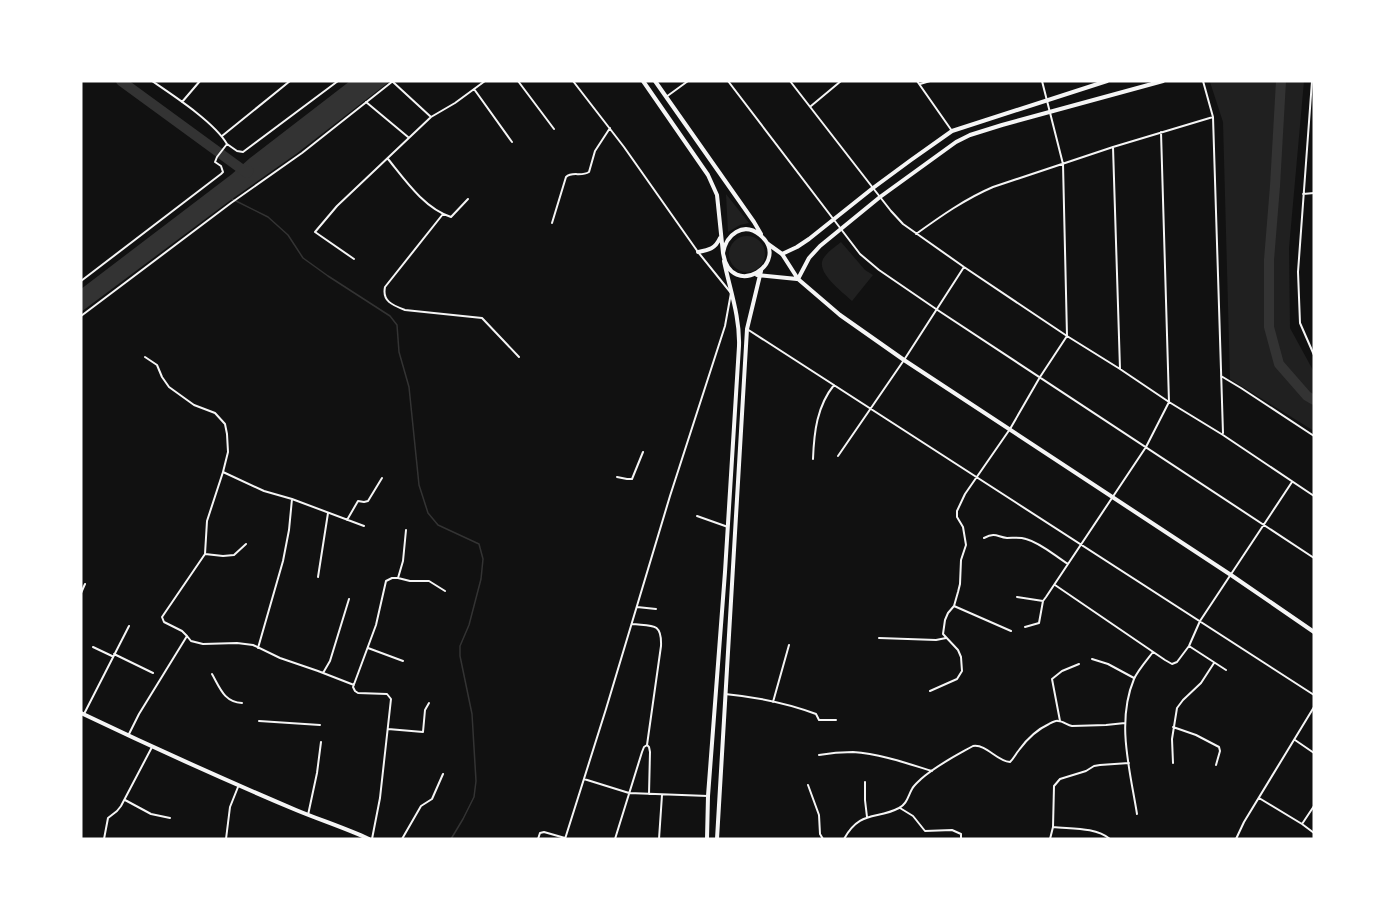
<svg xmlns="http://www.w3.org/2000/svg" width="1395" height="920" font-family="'Noto Serif',serif">
  <style>
    .green { fill: #202020 }
    .water { fill: #333 }
    .lines { fill: none; stroke-linecap: round; stroke-linejoin: round }
    .stream { stroke: #333; stroke-width: 1.5 }
    .river { stroke: #333; stroke-width: 10 }
    .minor { stroke: #f5f5f5; stroke-width: 2 }
    .secondary { stroke: #f5f5f5; stroke-width: 4 }
    .primary { stroke: #f5f5f5; stroke-width: 4 }
    .trunk { stroke: #f5f5f5; stroke-width: 4 }
  </style>
  <rect width="100%" height="100%" fill="#111"/>
  <path class="green" d="M 1216,81 L 1304,81 L 1289,248 L 1290,328 L 1314,372 L 1314,431 L 1230,379 L 1223,122 L 1210,82 Z
    M 726,194 L 749,223 L 740,225 L 728,232 Z
    M729 254a18 18 0 1 1 36 0a18 18 0 1 1-36 0Z
    M 841,242 L 865,270 L 873,275 L 852,301 C 843,292 816,273 823,259 C 827,252 835,247 841,242 Z"/>
  <path class="water" d="M 350,81 L 390,81 L 296,154 L 232,199 L 81,312 L 81,289 L 232,174 L 250,158 Z"/>
  <g class="lines">
    <path class="stream" d="M 232,199 L 268,217 L 288,235 L 303,258 L 328,276 L 390,316 L 397,325 L 399,352 L 409,387 L 419,485 L 428,513 L 438,525 L 479,544 L 483,559 L 481,579 L 469,625 L 460,646 L 460,656 L 472,714 L 476,781 L 474,797 L 463,819 L 451,839"/>
    <path class="river" d="M 121,81 L 247,173 L 249,171
      M 1281,81 L 1275,186 L 1269,260 L 1269,327 L 1279,364 L 1307,396 L 1314,400"/>
    <path class="minor" d="M 518,81 L 554,129
      M 728,81 L 860,254 L 879,270 L 936,309 L 1314,558
      M 790,81 L 873,188 L 891,211 L 903,224 L 964,267 L 1067,336 L 1120,369 L 1169,402 L 1223,435 L 1314,496
      M 917,81 L 952,131
      M 1203,81 L 1213,117 L 1223,433
      M 1312,81 L 1298,272 L 1300,323 L 1314,355
      M 393,82 L 431,117
      M 920,84 L 930,81
      M 474,89 L 512,142
      M 666,97 L 688,81
      M 182,102 L 200,81
      M 366,102 L 408,137
      M 811,106 L 841,81
      M 222,136 L 290,81
      M 227,144 L 237,151 L 243,152 L 338,81
      M 1113,147 L 1120,369
      M 388,159 C 405,180 424,208 451,217 L 468,199
      M 1303,194 L 1314,193
      M 443,214 L 385,287 C 382,301 392,305 405,310 L 482,318 L 519,357
      M 552,223 L 566,177 C 572,171 581,177 589,172 L 595,151 L 610,128
      M 916,234 C 941,216 965,199 993,187 L 1113,147 L 1213,117
      M 354,259 L 315,232 L 337,206 L 431,117 L 455,103 L 485,81
      M 81,281 L 221,174 L 223,172 L 221,166 L 215,162 L 217,157 L 227,144 C 214,122 174,96 152,81
      M 81,316 L 231,203 L 302,153 L 393,81
      M 747,329 L 1314,695
      M 1221,376 L 1241,388 L 1314,436
      M 838,456 L 904,360 L 964,267
      M 813,459 C 814,432 817,406 834,385
      M 223,472 L 264,491 L 292,499 L 364,526
      M 617,477 L 627,479 L 632,479 L 643,452
      M 697,516 L 728,527
      M 347,520 L 358,501 L 364,502 L 368,501 L 382,478
      M 984,538 C 996,532 997,537 1007,538 C 1014,538 1020,537 1026,539 C 1041,543 1055,556 1068,564
      M 205,554 L 223,556 L 234,555 L 246,544
      M 318,577 L 328,513
      M 398,578 L 403,561 L 406,530
      M 1055,585 L 1165,660 L 1172,664 L 1177,662 L 1189,646 L 1200,621 L 1292,482
      M 81,593 L 85,584
      M 1017,597 L 1043,601 L 1046,597 L 1146,447 L 1169,402 L 1161,132
      M 954,606 L 1011,631
      M 637,607 L 656,609
      M 1025,627 L 1039,623 L 1043,601
      M 187,636 L 191,641 L 203,644 L 237,643 L 253,645 L 280,658 L 318,671 L 354,685
      M 879,638 L 936,640 L 946,638
      M 1189,646 L 1226,670
      M 93,647 L 112,656
      M 258,648 L 283,561 L 289,530 L 292,499
      M 368,648 L 403,661
      M 114,654 L 153,673
      M 1092,659 L 1108,664 L 1134,678
      M 323,673 L 330,661 L 349,599
      M 212,674 C 220,688 224,702 242,703
      M 930,691 L 957,679 L 962,671 L 961,657 L 958,650 L 943,634 L 945,620 L 948,613 L 954,606 L 958,592 L 960,584 L 961,560 L 966,545 L 963,527 L 957,517 L 957,511 L 965,494 L 1010,429 L 1040,377 L 1067,336 L 1063,164 L 1042,81
      M 725,694 C 756,697 787,703 816,714 L 819,720 L 836,720
      M 773,702 L 789,645
      M 84,714 L 129,626
      M 259,721 L 320,725
      M 1060,721 L 1052,679 L 1062,671 L 1079,664
      M 1173,727 L 1196,735 L 1219,747 L 1220,751 L 1216,765
      M 388,729 L 423,732 L 425,710 L 429,703
      M 128,736 L 139,714 L 187,636 L 182,631 L 164,622 L 162,617 L 205,554 L 207,521 L 223,472 L 228,452 L 227,434 L 225,424 L 215,413 L 194,405 L 169,387 L 162,377 L 157,365 L 145,357
      M 1295,740 L 1314,753
      M 647,745 L 649,747 L 650,752 L 649,794
      M 819,755 C 830,753 841,752 853,752 C 880,754 906,763 932,771
      M 1173,763 L 1172,739 L 1177,708 L 1183,700 L 1201,683 L 1214,663
      M 584,779 L 629,793 L 708,796
      M 865,782 L 865,800 L 867,817
      M 808,785 L 819,815 L 820,834 L 823,839
      M 1259,798 L 1302,824 L 1314,833
      M 125,800 L 151,814 L 170,818
      M 900,808 L 913,816 L 925,831 L 952,830 L 961,834 L 961,839
      M 1137,814 C 1130,770 1116,722 1134,679 C 1138,670 1147,660 1153,652
      M 308,815 L 317,773 L 321,742
      M 1302,824 L 1314,806
      M 1053,827 C 1072,829 1095,827 1110,839
      M 104,839 L 108,818 L 117,811 L 121,806 L 152,747
      M 226,839 L 230,807 L 238,787
      M 372,839 L 380,798 L 391,699 L 387,694 L 358,693 L 355,691 L 353,687 L 376,625 L 386,581 L 392,578 L 398,578 L 410,581 L 429,581 L 445,591
      M 402,839 L 421,806 L 432,799 L 443,774
      M 538,839 L 540,833 L 544,832 L 565,838
      M 565,839 L 606,709 L 670,496 L 725,326 L 731,293 L 698,252 L 624,147 L 573,81
      M 615,839 L 642,752 L 644,747 L 647,745 L 661,646 C 662,622 652,626 632,624
      M 659,839 L 662,795
      M 844,839 C 860,810 876,820 899,808 C 907,804 908,796 912,789 C 914,785 918,782 921,779 C 937,765 955,756 973,746 C 987,744 996,761 1010,762 C 1014,758 1015,755 1019,750 C 1027,739 1036,730 1049,724 C 1051,723 1056,720 1058,721 C 1063,721 1067,725 1072,726 L 1106,725 L 1125,723
      M 1050,839 L 1053,827 L 1054,786 L 1060,779 L 1086,771 L 1094,766 L 1100,765 L 1129,763
      M 1236,839 L 1244,822 L 1314,707"/>
    <path class="secondary" d="M 782,254 L 797,247 L 809,239 L 873,188 L 911,160 L 952,131 L 1107,81
      M 798,279 L 809,258 L 820,246 L 880,197 L 956,142 L 970,135 L 1002,125 L 1163,81"/>
    <path class="primary" d="M 768,244 L 782,254 L 798,279 L 840,315 L 904,360 L 1231,575 L 1314,632
      M 757,275 L 797,279"/>
    <path class="trunk" d="M 643,81 L 708,175 L 717,195 L 723,253 C 731,302 793,262 760,235 C 743,221 726,235 723,253
      M 655,81 L 754,222 L 761,234
      M 698,252 C 709,250 715,249 720,238
      M 81,713 C 152,747 223,779 296,810 C 320,820 345,828 369,839
      M 707,839 L 708,796 L 725,572 L 739,346 C 740,317 730,290 724,261
      M 717,839 L 747,329 L 761,271"/>
  </g>
  <rect width="1395" height="920" fill="none" stroke="#ffffff" stroke-width="165"/>
</svg>
